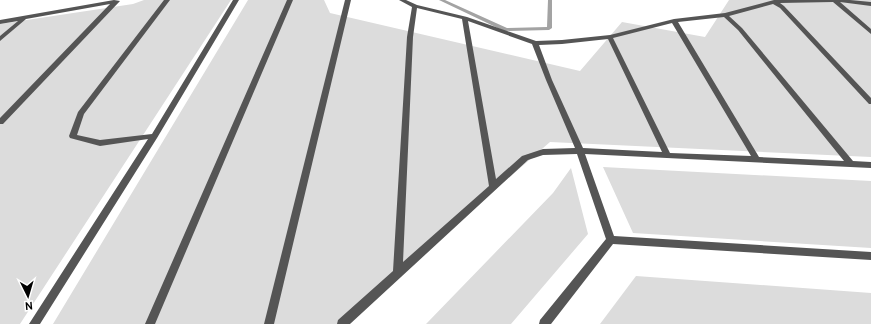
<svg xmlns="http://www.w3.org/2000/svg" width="871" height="324" font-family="Overpass,sans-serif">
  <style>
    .green { fill: #dcdcdc }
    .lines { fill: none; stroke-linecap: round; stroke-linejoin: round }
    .stream { fill: #a3a3a3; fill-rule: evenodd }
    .minor { fill: #555; fill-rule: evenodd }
  </style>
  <rect width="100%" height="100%" fill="#fff"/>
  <path class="green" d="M 144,0 L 231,0 L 20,324 L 0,324 L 0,24 L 133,4 Z
    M 248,0 L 324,0 L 330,13 L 580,71 L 622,22 L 705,37 L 729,0 L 871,0 L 871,157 L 550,142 L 341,324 L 53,324 Z
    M 603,167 L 871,181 L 871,248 L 633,233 Z
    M 571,168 L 588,234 L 511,324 L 426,324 L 553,193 Z
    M 636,276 L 871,293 L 871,324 L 600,324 Z"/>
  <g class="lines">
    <path class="stream" d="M 439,0 L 445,0 L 507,28 L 547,27 L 548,0 L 552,0 L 552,28 L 549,30 L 504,31 Z"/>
    <path class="minor" d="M 114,0 L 120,1 L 3,124 L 0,124 L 0,118 L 110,4 L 26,19 L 0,41 L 0,36 L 18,21 L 0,24 L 0,20 Z
      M 164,0 L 170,0 L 84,114 L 77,135 L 100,140 L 152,134 L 233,0 L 239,0 L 157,138 L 40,324 L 29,324 L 148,139 L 100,146 L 70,138 L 69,136 L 78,112 Z
      M 287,0 L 293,0 L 155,324 L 145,324 Z
      M 345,0 L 351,0 L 274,324 L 264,324 Z
      M 399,0 L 406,0 L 417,5 L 467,17 L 536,41 L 562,40 L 610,35 L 674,19 L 725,13 L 774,0 L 850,0 L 871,2 L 871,6 L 840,2 L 871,29 L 871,34 L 833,2 L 780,3 L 784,6 L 871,98 L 871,104 L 869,104 L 780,8 L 773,4 L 729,16 L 742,28 L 853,161 L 871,162 L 871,168 L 585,154 L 614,236 L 871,252 L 871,260 L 613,244 L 551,324 L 539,324 L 540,320 L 606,239 L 577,154 L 543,155 L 528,160 L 350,324 L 337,324 L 338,320 L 393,271 L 407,37 L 412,7 ZM 417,8 L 462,19 L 489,186 L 403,262 L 413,37 ZM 724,17 L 738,30 L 844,161 L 759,157 L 678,22 ZM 468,21 L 532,44 L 546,80 L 575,148 L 543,149 L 522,156 L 496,179 ZM 672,23 L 751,156 L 670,153 L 613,38 ZM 608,39 L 662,152 L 583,148 L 552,80 L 539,45 L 562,44 Z"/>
  </g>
  <g transform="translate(28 296) rotate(175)" stroke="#ffffff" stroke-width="3" paint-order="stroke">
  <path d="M0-3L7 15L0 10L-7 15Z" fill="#000000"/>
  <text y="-6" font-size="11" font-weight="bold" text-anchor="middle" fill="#000000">N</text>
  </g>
</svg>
